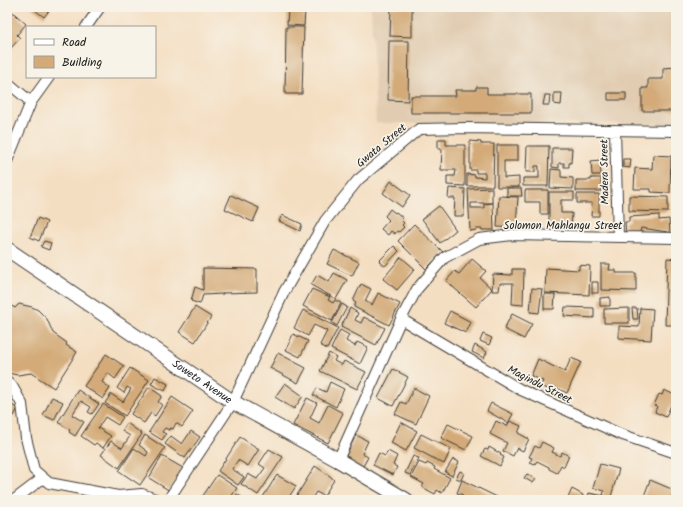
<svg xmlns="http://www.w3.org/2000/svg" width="683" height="507" font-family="Kalam,sans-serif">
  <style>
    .built { fill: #e1ccb1 }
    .building { fill: #d3aa78 }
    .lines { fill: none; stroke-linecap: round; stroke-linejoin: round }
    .street-casing { stroke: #3c3935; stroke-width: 12 }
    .secondary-casing { stroke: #3c3935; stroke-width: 16 }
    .street { stroke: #fff; stroke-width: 10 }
    .secondary { stroke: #fff; stroke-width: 14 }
    .labels { text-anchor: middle; stroke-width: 3.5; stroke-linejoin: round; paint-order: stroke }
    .street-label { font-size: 11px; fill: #1c1c1c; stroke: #f7f3e8 }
  </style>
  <rect width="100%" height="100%" fill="#f7f3e8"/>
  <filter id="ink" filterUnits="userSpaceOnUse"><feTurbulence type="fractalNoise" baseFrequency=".025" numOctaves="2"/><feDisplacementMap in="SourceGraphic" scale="8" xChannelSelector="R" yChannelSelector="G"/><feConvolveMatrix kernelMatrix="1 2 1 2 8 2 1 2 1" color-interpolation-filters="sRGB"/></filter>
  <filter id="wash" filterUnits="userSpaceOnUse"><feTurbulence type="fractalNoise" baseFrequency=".012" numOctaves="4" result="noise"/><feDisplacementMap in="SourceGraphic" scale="16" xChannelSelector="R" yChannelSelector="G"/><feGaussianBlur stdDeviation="0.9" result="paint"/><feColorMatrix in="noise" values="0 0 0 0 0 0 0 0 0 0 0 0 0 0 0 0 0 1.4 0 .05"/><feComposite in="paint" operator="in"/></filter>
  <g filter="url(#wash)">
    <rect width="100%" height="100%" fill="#f4dec1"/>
    <path class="built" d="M 371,7 L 676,7 L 676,124 L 376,123 Z"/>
    <g id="blocks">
      <path class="building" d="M 7,7 L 26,24 L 17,35 L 20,38 L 11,48 L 7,45 Z
        M 31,7 L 50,7 L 51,8 L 44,17 Z
        M 391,7 L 412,7 L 412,37 L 390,36 Z
        M 288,9 L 305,10 L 304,26 L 287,25 Z
        M 286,27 L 304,27 L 302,94 L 285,94 Z
        M 389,41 L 409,41 L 408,101 L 388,100 Z
        M 676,67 L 676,111 L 642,111 L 642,88 L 648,88 L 648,79 L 663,79 L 663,68 Z
        M 476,87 L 487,87 L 487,94 L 531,94 L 531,113 L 411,113 L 411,96 L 456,96 L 455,90 L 476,90 Z
        M 554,93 L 562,93 L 561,105 L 554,104 Z
        M 608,93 L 626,93 L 626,100 L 608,100 Z
        M 545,95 L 550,95 L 549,105 L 543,105 Z
        M 438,139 L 446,139 L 446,145 L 465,145 L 465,186 L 447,185 L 447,176 L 455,176 L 456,170 L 441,170 L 442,149 L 438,149 Z
        M 470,141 L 481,142 L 481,144 L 494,144 L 493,186 L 467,186 L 467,174 L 475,175 L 475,177 L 485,178 L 485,173 L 476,173 L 476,170 L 470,170 Z
        M 497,145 L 518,145 L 518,161 L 504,161 L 504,178 L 519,177 L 519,187 L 497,187 Z
        M 527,146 L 549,146 L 548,186 L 523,186 L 523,178 L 539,178 L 539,166 L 535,166 L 535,172 L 526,172 Z
        M 552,148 L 572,148 L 571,163 L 569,163 L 569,167 L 564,167 L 564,163 L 559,163 L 559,168 L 552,167 Z
        M 653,155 L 671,156 L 670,193 L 651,192 L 651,189 L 634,189 L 635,168 L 652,169 Z
        M 623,159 L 631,159 L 630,168 L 623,167 Z
        M 600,160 L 601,175 L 592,175 L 591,161 Z
        M 551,169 L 561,170 L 561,177 L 573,178 L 573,189 L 550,188 Z
        M 591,178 L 601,178 L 601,191 L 576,191 L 576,180 L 591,180 Z
        M 391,181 L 410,195 L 402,207 L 383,193 Z
        M 449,188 L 465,189 L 464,216 L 454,216 L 455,198 L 448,198 Z
        M 492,188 L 492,203 L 471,203 L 471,208 L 484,208 L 484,204 L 493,203 L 494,230 L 482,230 L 482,229 L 476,229 L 476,230 L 470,231 L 468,189 Z
        M 507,188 L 521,188 L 522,196 L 507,196 Z
        M 525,190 L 548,190 L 548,214 L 540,214 L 540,202 L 525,202 Z
        M 549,192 L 574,192 L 574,200 L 561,200 L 561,213 L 572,213 L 571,231 L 549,231 Z
        M 577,194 L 599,194 L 599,216 L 591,216 L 592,203 L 577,203 Z
        M 231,195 L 259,208 L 253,222 L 225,209 Z
        M 499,196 L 518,197 L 516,228 L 497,227 Z
        M 629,196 L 668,197 L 668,212 L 629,211 Z
        M 673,204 L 676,204 L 676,235 L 673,235 Z
        M 439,206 L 456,230 L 440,243 L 422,219 Z
        M 390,209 L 395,213 L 396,212 L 403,218 L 401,220 L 404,223 L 402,225 L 404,227 L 399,232 L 397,231 L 395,234 L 391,231 L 388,235 L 381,229 L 389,220 L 385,216 Z
        M 282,215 L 302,224 L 300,231 L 279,221 Z
        M 659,215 L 659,220 L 669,219 L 670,234 L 668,232 L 641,228 L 639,236 L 626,237 L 625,222 L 629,222 L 629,217 Z
        M 38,218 L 47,222 L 39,241 L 30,237 Z
        M 414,224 L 443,252 L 426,269 L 398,241 Z
        M 44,241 L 51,243 L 49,250 L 41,247 Z
        M 394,246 L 399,251 L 385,266 L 379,261 Z
        M 334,250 L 359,262 L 352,276 L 327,264 Z
        M 401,257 L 415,269 L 397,290 L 383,279 Z
        M 667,258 L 676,259 L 674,313 L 676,313 L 676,325 L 665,325 Z
        M 472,259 L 486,271 L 480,278 L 492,289 L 476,307 L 446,281 L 455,271 L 459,274 Z
        M 601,264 L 610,264 L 609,270 L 616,270 L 616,273 L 636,273 L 636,291 L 601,290 Z
        M 579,265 L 590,266 L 589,295 L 545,293 L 546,268 L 579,270 Z
        M 203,268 L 257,269 L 257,292 L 223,293 L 223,294 L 203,295 L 200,304 L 191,301 L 195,287 L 203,290 Z
        M 512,269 L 524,269 L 523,305 L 512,304 L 513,283 L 500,283 L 499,291 L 492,291 L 493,274 L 512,275 Z
        M 334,273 L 347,280 L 336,299 L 311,285 L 317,275 L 329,282 Z
        M 592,282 L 598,282 L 598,293 L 592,293 Z
        M 361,284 L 371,289 L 365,301 L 372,305 L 378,293 L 400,304 L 389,325 L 354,307 L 356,303 L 353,301 Z
        M 532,288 L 542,289 L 539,313 L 530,312 Z
        M 312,289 L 330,297 L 328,300 L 333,303 L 335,300 L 341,303 L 332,321 L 303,306 Z
        M 544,294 L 555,294 L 554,309 L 544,309 Z
        M 610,297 L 610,306 L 600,306 L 600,298 Z
        M 7,303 L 15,308 L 19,304 L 32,307 L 38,310 L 47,319 L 53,333 L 67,343 L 66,345 L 77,352 L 54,388 L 31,373 L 18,375 L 7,373 Z
        M 342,304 L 347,307 L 337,326 L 332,323 Z
        M 195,307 L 211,317 L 195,342 L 179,332 Z
        M 565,307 L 594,308 L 594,318 L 564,316 Z
        M 350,308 L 358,313 L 355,320 L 361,323 L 364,317 L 385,328 L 376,345 L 341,327 Z
        M 629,308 L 629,323 L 604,323 L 604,309 Z
        M 632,308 L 637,308 L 638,319 L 633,319 Z
        M 640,308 L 653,309 L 651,340 L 619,338 L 619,326 L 639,327 Z
        M 303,310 L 338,328 L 327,349 L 320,345 L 327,331 L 314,325 L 308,336 L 294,328 Z
        M 450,311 L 471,322 L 466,333 L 444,323 Z
        M 512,314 L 532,324 L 524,339 L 504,329 Z
        M 340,330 L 349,335 L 346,341 L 355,346 L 357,342 L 368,347 L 360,364 L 331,349 Z
        M 293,334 L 308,341 L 300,357 L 286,350 Z
        M 483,334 L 492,338 L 489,345 L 480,341 Z
        M 475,345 L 487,352 L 484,358 L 472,352 Z
        M 278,353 L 306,368 L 298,383 L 270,368 Z
        M 329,353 L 336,357 L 334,361 L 342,365 L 344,361 L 366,372 L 357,389 L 320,371 Z
        M 106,354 L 124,366 L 115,379 L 108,373 L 102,382 L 110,388 L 103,399 L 84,386 Z
        M 571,358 L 581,362 L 567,393 L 554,387 L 552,391 L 541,386 L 543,381 L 531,376 L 538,359 L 565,372 Z
        M 130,368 L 149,380 L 125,416 L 105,403 L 111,394 L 123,402 L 131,389 L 127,387 L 124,393 L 117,388 Z
        M 393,369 L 408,377 L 393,406 L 378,398 Z
        M 155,377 L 168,384 L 165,391 L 151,384 Z
        M 330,382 L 344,389 L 336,407 L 313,395 L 317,388 L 326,392 Z
        M 285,383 L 303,396 L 294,409 L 275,397 Z
        M 149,387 L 162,396 L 158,402 L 162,405 L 155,416 L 151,413 L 144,423 L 131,414 Z
        M 414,388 L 429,396 L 416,424 L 395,414 L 401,402 L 406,404 Z
        M 78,390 L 99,404 L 92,414 L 88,412 L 91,407 L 81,401 L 72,415 L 84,422 L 75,436 L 69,432 L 70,430 L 58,422 Z
        M 664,390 L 675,395 L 666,417 L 655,412 L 657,406 L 654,405 L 659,394 L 662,395 Z
        M 52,397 L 63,402 L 54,420 L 43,415 Z
        M 172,397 L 193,411 L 182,427 L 176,423 L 173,429 L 170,428 L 169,430 L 165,428 L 162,432 L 166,434 L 162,440 L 149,432 Z
        M 307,398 L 317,403 L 310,418 L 319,423 L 328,405 L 343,413 L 328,443 L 293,425 Z
        M 7,403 L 18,408 L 14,416 L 11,415 L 7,423 Z
        M 491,403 L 513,414 L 508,423 L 487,411 Z
        M 103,404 L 123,417 L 118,425 L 105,417 L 98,428 L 111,436 L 103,448 L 96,443 L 94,445 L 81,436 Z
        M 496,421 L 507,426 L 510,421 L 521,426 L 518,433 L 529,439 L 523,451 L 517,448 L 513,456 L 503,451 L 507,443 L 490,434 Z
        M 401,422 L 417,431 L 406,451 L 391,443 Z
        M 127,423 L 142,434 L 119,468 L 101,455 L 111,441 L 122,448 L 130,436 L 122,431 Z
        M 448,424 L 473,436 L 466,450 L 441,438 Z
        M 191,431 L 200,437 L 185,458 L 165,444 L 171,436 L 182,444 Z
        M 421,434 L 451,449 L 444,464 L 414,448 Z
        M 145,435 L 165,448 L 140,485 L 119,471 L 134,448 L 146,456 L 148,452 L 139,445 Z
        M 356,435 L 368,441 L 362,454 L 368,457 L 361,470 L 343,461 Z
        M 240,437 L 259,449 L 248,466 L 238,460 L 232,469 L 244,477 L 238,485 L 218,471 Z
        M 542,442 L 554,448 L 552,452 L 560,456 L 562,452 L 569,456 L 564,467 L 561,465 L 557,473 L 549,469 L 549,467 L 537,461 L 535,464 L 530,462 L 532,458 L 529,457 L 535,446 L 539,448 Z
        M 489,447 L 501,454 L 500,455 L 504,457 L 500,466 L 481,456 L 485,449 L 488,450 Z
        M 269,449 L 283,457 L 258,495 L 241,484 L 248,474 L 257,479 L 265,468 L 259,464 Z
        M 388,451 L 397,456 L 393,465 L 397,467 L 393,475 L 373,465 L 379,453 L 385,456 Z
        M 162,456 L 183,468 L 170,491 L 149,478 Z
        M 413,456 L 419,458 L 410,475 L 405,473 Z
        M 453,459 L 459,462 L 452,476 L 445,472 Z
        M 419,462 L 426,465 L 427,463 L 435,467 L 434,469 L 450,478 L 442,493 L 437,490 L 435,494 L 422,487 L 424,484 L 411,477 Z
        M 600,464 L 619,469 L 610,500 L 587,500 L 589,493 L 603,496 L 604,491 L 593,488 Z
        M 315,466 L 330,476 L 334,480 L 324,496 L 316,492 L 311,500 L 294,500 Z
        M 460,471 L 464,473 L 461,480 L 456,478 Z
        M 527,474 L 536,479 L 533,483 L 524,478 Z
        M 217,475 L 237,488 L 229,500 L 200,500 Z
        M 277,475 L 296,486 L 289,497 L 287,496 L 284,500 L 261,500 Z
        M 462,480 L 499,498 L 498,500 L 463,500 L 461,499 L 463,495 L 457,493 Z
        M 650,480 L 674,490 L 670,500 L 655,500 L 644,496 Z
        M 572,489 L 583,495 L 581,500 L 573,500 L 568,498 Z
        M 237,494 L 246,500 L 233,500 Z"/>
    </g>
  </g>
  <g filter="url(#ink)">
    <use href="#blocks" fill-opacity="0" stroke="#3c3935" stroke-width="1"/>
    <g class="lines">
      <g class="street-casing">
        <path id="street" d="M 86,27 L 100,7
          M 7,82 L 31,102
          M 615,130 L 618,237
          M 7,161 L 31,102 L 49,77
          M 401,319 L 521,390 L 620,434 L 676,453
          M 7,381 L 12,386 L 22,404 L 26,438 L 34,470 L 49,483 L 118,496
          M 338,460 L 401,319 L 417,289 L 444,258 L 479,239 L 512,235 L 676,238
          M 112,498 L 118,496 L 142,494 L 158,500
          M 14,500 L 43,478
          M 168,500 L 233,402 L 284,292 L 325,221 L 358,180 L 419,129 L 466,128 L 676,131"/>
      </g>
      <g class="secondary-casing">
        <g id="secondary">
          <path id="s1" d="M 7,249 L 233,402 L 338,460 L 406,500"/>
        </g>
      </g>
      <use href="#street" class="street"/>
      <use href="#secondary" class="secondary"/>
    </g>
  </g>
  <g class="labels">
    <g class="street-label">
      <text transform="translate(381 145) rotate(-40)" y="4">Gwata Street</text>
      <text transform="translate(604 172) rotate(-91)" y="4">Madera Street</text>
      <text x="563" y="229">Solomon Mahlangu Street</text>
      <text dy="4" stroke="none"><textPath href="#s1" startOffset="236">Soweto Avenue</textPath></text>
      <text transform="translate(540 384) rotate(27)" y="4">Magindu Street</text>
    </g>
  </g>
  <rect width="683" height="507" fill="none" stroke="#f7f3e8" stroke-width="24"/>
  <rect x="26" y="26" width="130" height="52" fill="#f7f3e8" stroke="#9f9d96"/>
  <rect x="34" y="39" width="20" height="6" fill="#ffffff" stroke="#9f9d96"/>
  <text x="62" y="46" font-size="12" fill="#1c1c1c">Road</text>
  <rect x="34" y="56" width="20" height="12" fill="#d3aa78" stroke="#9f9d96"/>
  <text x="62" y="66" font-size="12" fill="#1c1c1c">Building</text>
</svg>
